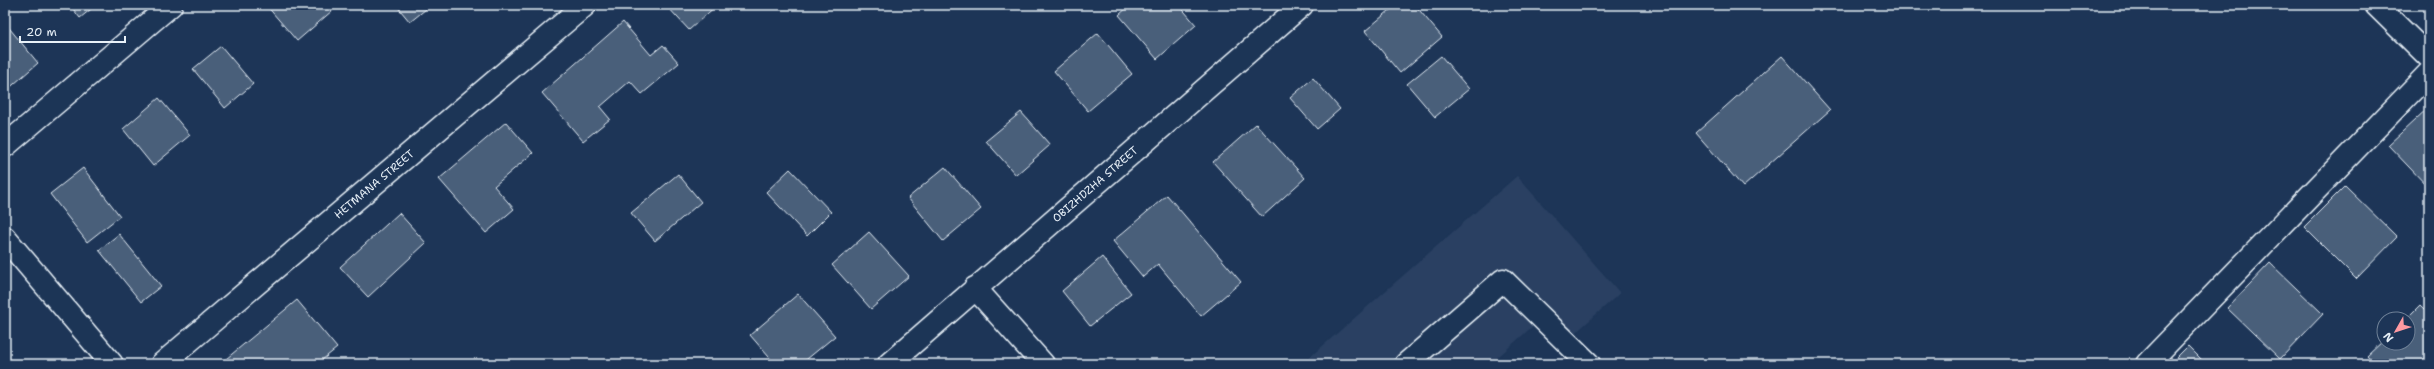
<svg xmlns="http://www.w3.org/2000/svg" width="2434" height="369" font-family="'Shantell Sans',sans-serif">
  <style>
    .built { fill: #2a4162 }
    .building { fill: #495e7a; stroke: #e8f1f8 }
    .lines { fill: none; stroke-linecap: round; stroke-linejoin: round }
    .minor-casing { stroke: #e8f1f8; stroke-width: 25 }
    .minor { stroke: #1d3557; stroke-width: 22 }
    .labels { text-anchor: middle; stroke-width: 3.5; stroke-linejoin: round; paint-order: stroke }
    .street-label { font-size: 11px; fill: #e8f1f8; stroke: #1d3557 }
  </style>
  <rect width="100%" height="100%" fill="#1d3557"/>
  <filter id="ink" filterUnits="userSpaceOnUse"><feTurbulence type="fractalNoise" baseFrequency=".025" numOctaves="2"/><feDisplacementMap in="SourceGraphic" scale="8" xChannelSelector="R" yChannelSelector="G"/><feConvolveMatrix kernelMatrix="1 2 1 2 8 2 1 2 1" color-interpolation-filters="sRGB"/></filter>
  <g filter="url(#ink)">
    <path class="built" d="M 1517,176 L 1620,293 L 1573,335 L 1551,310 L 1490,364 L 1302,364 Z"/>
    <path class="building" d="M 70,5 L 96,5 L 80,18 Z
      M 266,5 L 328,5 L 333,10 L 297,41 Z
      M 396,5 L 431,5 L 410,22 Z
      M 666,5 L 717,5 L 689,30 Z
      M 1130,5 L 1179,5 L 1196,25 L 1157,59 L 1119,15 Z
      M 1396,5 L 1415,5 L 1442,37 L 1400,73 L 1365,31 Z
      M 623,22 L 651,55 L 663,45 L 679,63 L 642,94 L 630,81 L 600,107 L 610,119 L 583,141 L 542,93 Z
      M 5,23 L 38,63 L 6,91 L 5,90 Z
      M 1098,33 L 1132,74 L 1088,111 L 1054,71 Z
      M 221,46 L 253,84 L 225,108 L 193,69 Z
      M 1441,56 L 1469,89 L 1435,117 L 1407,84 Z
      M 1782,56 L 1830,110 L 1743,187 L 1696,133 Z
      M 1313,78 L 1340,109 L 1317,129 L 1290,98 Z
      M 159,98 L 190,135 L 153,166 L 123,129 Z
      M 2429,107 L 2429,188 L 2388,145 Z
      M 1021,112 L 1050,145 L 1016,175 L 986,141 Z
      M 506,122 L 533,153 L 494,186 L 514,209 L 486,233 L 439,179 Z
      M 1256,124 L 1305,178 L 1262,217 L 1213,162 Z
      M 945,167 L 981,209 L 943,241 L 908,198 Z
      M 83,168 L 120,216 L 87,242 L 50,194 Z
      M 790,169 L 831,212 L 807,236 L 766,192 Z
      M 678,174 L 701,202 L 655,241 L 631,213 Z
      M 2345,186 L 2397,237 L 2356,279 L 2304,227 Z
      M 1167,195 L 1241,282 L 1201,316 L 1158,264 L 1143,277 L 1113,241 Z
      M 399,213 L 426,243 L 368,297 L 340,267 Z
      M 869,232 L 909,276 L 871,309 L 832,265 Z
      M 119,234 L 161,286 L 141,302 L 99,250 Z
      M 1102,257 L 1131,293 L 1090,326 L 1062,291 Z
      M 2270,263 L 2323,314 L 2280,359 L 2227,308 Z
      M 798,294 L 835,336 L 801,364 L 775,364 L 750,335 Z
      M 297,300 L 337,348 L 317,364 L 220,364 Z
      M 2420,305 L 2429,314 L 2429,364 L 2374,364 L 2367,356 L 2384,340 L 2384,343 L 2408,343 L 2408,319 L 2406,319 Z
      M 2188,346 L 2206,364 L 2170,364 Z"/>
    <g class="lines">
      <g class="minor-casing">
        <path id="minor" d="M 2376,5 L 2429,57
          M 5,146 L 171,5
          M 5,238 L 112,364
          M 975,288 L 1043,364
          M 162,364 L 585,5
          M 889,364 L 1302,5
          M 1406,364 L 1503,280 L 1589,364
          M 2147,364 L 2429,73"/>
      </g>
      <use href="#minor" class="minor"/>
    </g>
  </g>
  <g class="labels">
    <g class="street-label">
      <text transform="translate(374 184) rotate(-40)" y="4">HETMANA STREET</text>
      <text transform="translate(1095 184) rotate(-41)" y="4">OBIZHDZHA STREET</text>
    </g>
  </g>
  <rect width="2434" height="369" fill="none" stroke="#1d3557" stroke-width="20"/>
  <rect x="10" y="10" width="2414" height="349" fill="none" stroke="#e8f1f8" stroke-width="1.5" filter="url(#ink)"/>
  <g transform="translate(2396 331) rotate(231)"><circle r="19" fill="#1d3557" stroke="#6e8097"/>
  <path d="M0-3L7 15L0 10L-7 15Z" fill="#ff9aa2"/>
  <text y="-6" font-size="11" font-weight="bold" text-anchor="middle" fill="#e8f1f8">N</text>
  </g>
  <path d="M20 36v6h105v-6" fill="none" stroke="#e8f1f8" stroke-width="2"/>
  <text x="26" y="36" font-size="12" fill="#e8f1f8" stroke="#1d3557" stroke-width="3" paint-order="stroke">20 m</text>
</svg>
